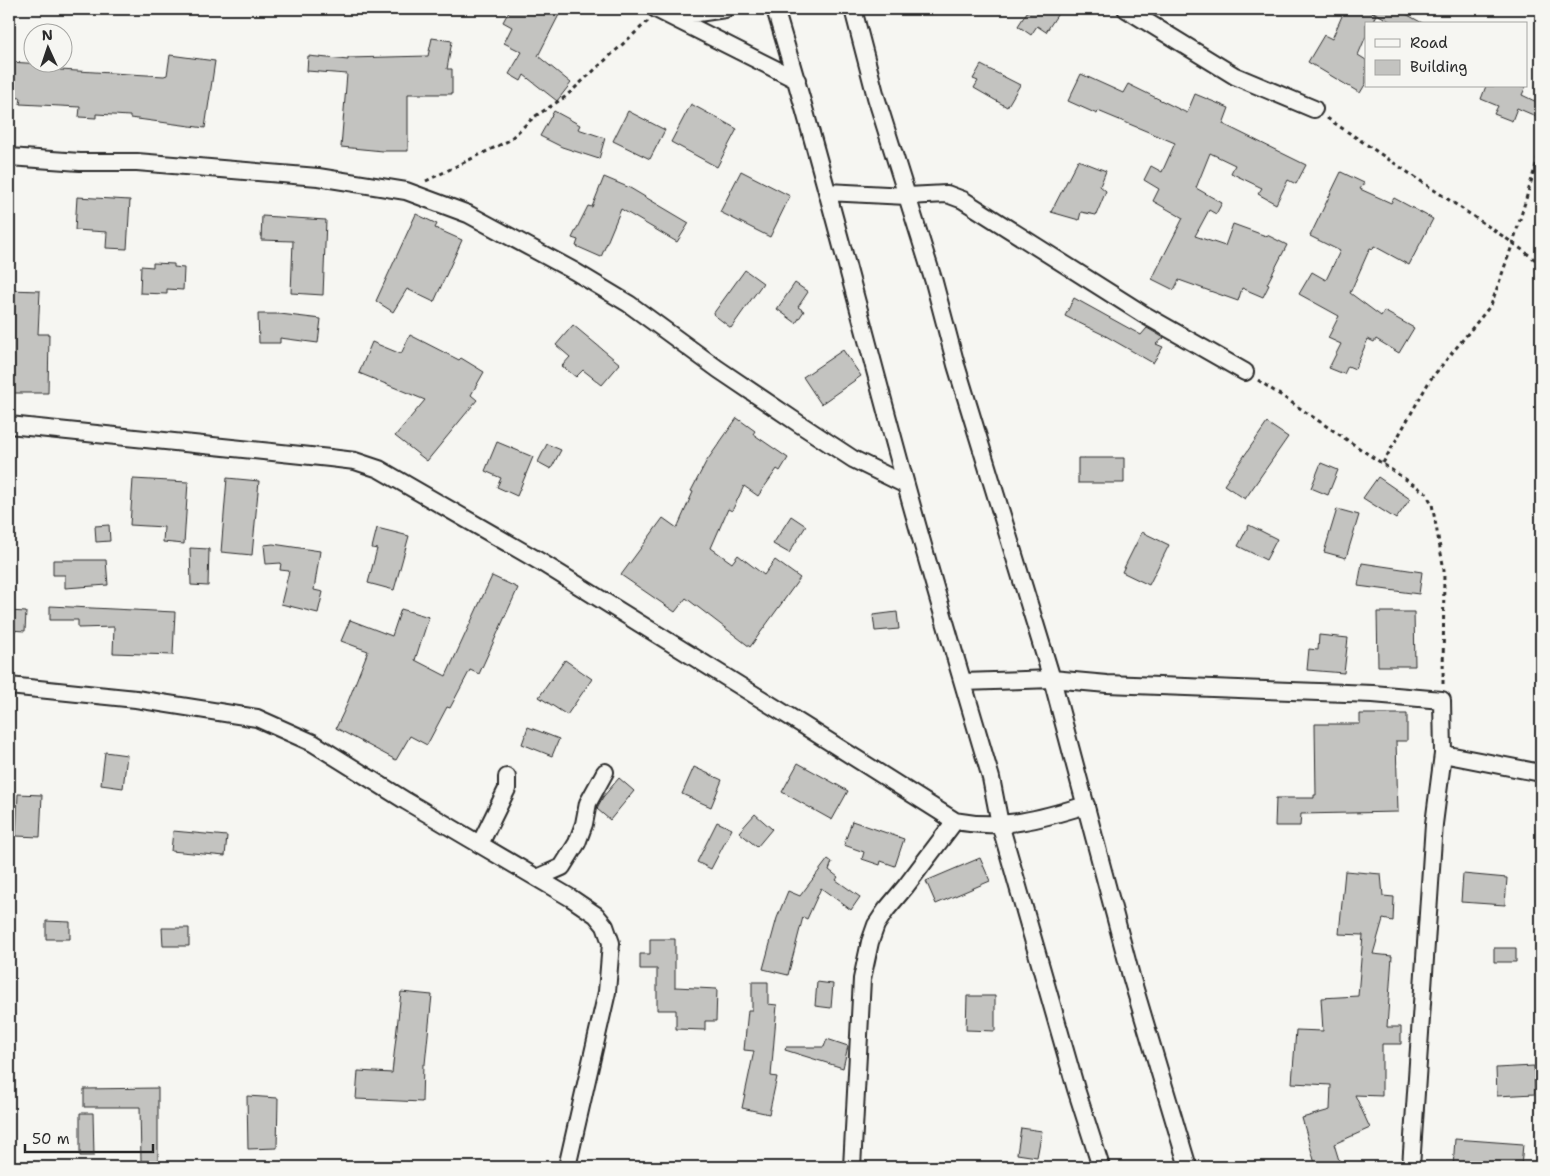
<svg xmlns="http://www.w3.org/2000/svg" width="1550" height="1176" font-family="'Shantell Sans',sans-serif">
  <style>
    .building { fill: #c3c3c0; stroke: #2b2b2b }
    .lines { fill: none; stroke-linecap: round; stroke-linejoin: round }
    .street-casing { stroke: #2b2b2b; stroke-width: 20 }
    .path { stroke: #2b2b2b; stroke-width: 3; stroke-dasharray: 4 4; stroke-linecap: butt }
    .street { stroke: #f6f6f2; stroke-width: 16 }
  </style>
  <rect width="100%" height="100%" fill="#f6f6f2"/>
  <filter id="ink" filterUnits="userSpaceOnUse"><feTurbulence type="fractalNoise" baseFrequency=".02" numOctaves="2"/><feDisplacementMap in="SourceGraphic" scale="10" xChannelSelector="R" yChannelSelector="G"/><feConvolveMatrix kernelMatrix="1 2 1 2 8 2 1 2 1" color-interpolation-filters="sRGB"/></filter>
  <g filter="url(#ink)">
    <path class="building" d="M 510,9 L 562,9 L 538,56 L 571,83 L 557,101 L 524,75 L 521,81 L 509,74 L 522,52 L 504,43 L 512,27 L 503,22 Z
      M 1029,9 L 1061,9 L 1046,32 L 1037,26 L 1031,35 L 1018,26 Z
      M 1345,9 L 1364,9 L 1376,14 L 1372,24 L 1366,24 L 1366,36 L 1358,55 L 1366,60 L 1366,83 L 1360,93 L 1308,62 L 1324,35 L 1332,39 Z
      M 1368,9 L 1397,9 L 1424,24 L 1395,24 Z
      M 432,38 L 452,41 L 447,69 L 452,69 L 452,94 L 408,94 L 408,151 L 383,151 L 341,147 L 347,74 L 307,71 L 308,56 L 348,60 L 348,58 L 428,56 Z
      M 170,55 L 215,61 L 205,128 L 130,118 L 130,116 L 96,114 L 96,118 L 79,117 L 80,107 L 20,104 L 21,98 L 9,97 L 9,62 L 60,65 L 60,70 L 164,76 L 167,75 Z
      M 981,65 L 1020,85 L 1007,107 L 974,88 L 978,81 L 973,79 Z
      M 1081,74 L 1123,93 L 1128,84 L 1187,113 L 1195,94 L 1229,108 L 1223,124 L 1306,165 L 1296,184 L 1288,180 L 1276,204 L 1258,194 L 1262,188 L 1231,173 L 1235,165 L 1210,153 L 1196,188 L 1222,203 L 1216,214 L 1209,210 L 1195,236 L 1225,246 L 1233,224 L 1266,236 L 1267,235 L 1287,245 L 1267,284 L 1269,285 L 1263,297 L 1242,288 L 1238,301 L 1179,280 L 1174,290 L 1152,279 L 1183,218 L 1153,201 L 1159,189 L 1144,180 L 1151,166 L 1162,172 L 1175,143 L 1098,111 L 1097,114 L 1068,101 Z
      M 1486,86 L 1526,86 L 1522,95 L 1541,104 L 1541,109 L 1538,117 L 1517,108 L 1512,121 L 1494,114 L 1498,106 L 1481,99 Z
      M 691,104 L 737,129 L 717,167 L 671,142 Z
      M 554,111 L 580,125 L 578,129 L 605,138 L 599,159 L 562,147 L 540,136 Z
      M 628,111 L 665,130 L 650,159 L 613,141 Z
      M 1078,160 L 1106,171 L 1100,186 L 1106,191 L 1096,215 L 1081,212 L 1079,220 L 1051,212 Z
      M 741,171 L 790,196 L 770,237 L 720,212 Z
      M 1341,172 L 1364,183 L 1360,189 L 1391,203 L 1394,198 L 1433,219 L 1409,265 L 1374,246 L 1373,249 L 1370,248 L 1350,293 L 1381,316 L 1384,311 L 1414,328 L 1399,353 L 1376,339 L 1374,342 L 1368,339 L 1355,369 L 1348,366 L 1344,374 L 1329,368 L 1341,344 L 1328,338 L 1339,316 L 1299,294 L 1312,272 L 1326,280 L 1340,251 L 1310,236 Z
      M 604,177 L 630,188 L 689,223 L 677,242 L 621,209 L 601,257 L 576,246 L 578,240 L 572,238 L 588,206 L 592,207 Z
      M 77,197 L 130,200 L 127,249 L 106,248 L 107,232 L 75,230 Z
      M 416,214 L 437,224 L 435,228 L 462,240 L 434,302 L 407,289 L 393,312 L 376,301 Z
      M 262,216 L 326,220 L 323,295 L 291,293 L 293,241 L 261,240 Z
      M 153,263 L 174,264 L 174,267 L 184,268 L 183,290 L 167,289 L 167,294 L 140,293 L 141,266 L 153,267 Z
      M 745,270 L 763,283 L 731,328 L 713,314 Z
      M 795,283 L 808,292 L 798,307 L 804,311 L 796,323 L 777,309 Z
      M 9,290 L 40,291 L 38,334 L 49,334 L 48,393 L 9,393 Z
      M 1074,298 L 1141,335 L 1147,328 L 1164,338 L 1156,344 L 1163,347 L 1153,363 L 1104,335 L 1065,316 Z
      M 258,314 L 280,314 L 321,319 L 318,343 L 280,338 L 280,343 L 259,343 Z
      M 573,325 L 620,364 L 602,385 L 583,370 L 576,377 L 562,366 L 570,357 L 556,345 Z
      M 410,335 L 459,360 L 461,358 L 484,372 L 471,395 L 477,400 L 427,461 L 395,436 L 425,400 L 359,373 L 372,342 L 401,354 Z
      M 843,350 L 861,376 L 821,404 L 803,377 Z
      M 737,418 L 755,431 L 753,434 L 788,458 L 780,471 L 777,469 L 758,496 L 744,486 L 732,511 L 728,509 L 711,548 L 732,563 L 738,555 L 764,575 L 775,560 L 800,578 L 750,647 L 686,598 L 675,612 L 621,575 L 663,518 L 677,528 L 693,492 L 691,491 L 706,462 Z
      M 1267,423 L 1288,437 L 1245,499 L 1224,485 Z
      M 497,442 L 533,457 L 517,496 L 497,487 L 501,478 L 485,471 Z
      M 547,444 L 561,450 L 551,469 L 538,462 Z
      M 1078,458 L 1124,458 L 1124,483 L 1078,483 Z
      M 1321,463 L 1338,470 L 1328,495 L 1311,488 Z
      M 1378,477 L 1410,499 L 1396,519 L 1363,498 Z
      M 227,478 L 259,481 L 252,555 L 221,552 Z
      M 133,479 L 188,482 L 184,544 L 163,542 L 164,527 L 130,525 Z
      M 1337,509 L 1359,515 L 1346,558 L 1324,552 Z
      M 791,516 L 806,526 L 789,553 L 773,544 Z
      M 109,525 L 110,541 L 96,542 L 95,526 Z
      M 1249,525 L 1277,539 L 1266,560 L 1238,546 Z
      M 377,528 L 409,536 L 394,590 L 368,583 L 377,549 L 372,548 Z
      M 1142,532 L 1169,545 L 1149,585 L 1122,572 Z
      M 273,544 L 320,551 L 314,590 L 323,592 L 318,613 L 281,604 L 289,571 L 280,570 L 281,563 L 266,564 L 264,545 Z
      M 190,548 L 209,549 L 208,586 L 191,585 Z
      M 53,560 L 106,560 L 108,585 L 65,588 L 65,575 L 53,575 Z
      M 1362,563 L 1422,572 L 1419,594 L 1358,586 Z
      M 492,576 L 518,588 L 479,674 L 470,670 L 450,708 L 447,707 L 427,745 L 410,736 L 396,760 L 336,728 L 345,709 L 368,651 L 341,641 L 350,620 L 392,636 L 401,609 L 429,617 L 415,660 L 446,676 Z
      M 50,606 L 175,612 L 173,655 L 113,653 L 114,627 L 78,628 L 78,620 L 50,620 Z
      M 9,611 L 26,612 L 25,631 L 9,630 Z
      M 897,612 L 899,629 L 875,631 L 873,615 Z
      M 1377,612 L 1414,612 L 1415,666 L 1378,666 Z
      M 1319,635 L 1348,638 L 1344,673 L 1307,670 L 1309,649 L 1318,650 Z
      M 565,660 L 592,679 L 567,715 L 539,697 Z
      M 1360,714 L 1407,714 L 1407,741 L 1396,741 L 1398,812 L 1301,814 L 1300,826 L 1275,826 L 1276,798 L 1314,798 L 1314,795 L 1316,795 L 1315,724 L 1360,724 Z
      M 528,727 L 559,739 L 552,756 L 522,744 Z
      M 105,752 L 127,755 L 123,788 L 101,785 Z
      M 798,763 L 848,791 L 832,820 L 782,792 Z
      M 694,767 L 722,780 L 711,807 L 682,794 Z
      M 619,778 L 634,791 L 610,820 L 597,809 L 598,806 L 603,797 Z
      M 18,794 L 42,795 L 40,837 L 16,836 Z
      M 755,814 L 772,829 L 757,847 L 739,832 Z
      M 852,821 L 904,839 L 895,866 L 881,861 L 880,865 L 862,859 L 864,852 L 844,845 Z
      M 717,822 L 732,829 L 711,869 L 697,862 Z
      M 173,831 L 227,836 L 225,856 L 171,851 Z
      M 980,858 L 990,881 L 936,904 L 926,881 Z
      M 828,859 L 832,862 L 829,870 L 838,877 L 836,880 L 860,897 L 851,910 L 821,888 L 807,919 L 803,917 L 788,975 L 763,969 L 777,918 L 788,891 L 800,896 Z
      M 1345,871 L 1381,874 L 1383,896 L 1394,897 L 1393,921 L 1383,919 L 1373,954 L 1392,956 L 1387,1027 L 1401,1027 L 1401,1044 L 1382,1044 L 1382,1096 L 1355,1095 L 1370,1128 L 1334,1144 L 1341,1167 L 1316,1167 L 1302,1118 L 1330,1110 L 1331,1085 L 1292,1083 L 1296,1030 L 1323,1031 L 1321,998 L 1358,996 L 1363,935 L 1339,934 Z
      M 1463,874 L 1507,878 L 1505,905 L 1461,902 Z
      M 46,921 L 70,922 L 70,939 L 46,939 Z
      M 162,928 L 189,928 L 189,946 L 163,946 Z
      M 650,939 L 675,939 L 675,987 L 717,989 L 716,1021 L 705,1021 L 705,1030 L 676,1029 L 676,1010 L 657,1010 L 657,969 L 640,969 L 640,954 L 650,954 Z
      M 1494,948 L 1516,948 L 1516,962 L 1494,962 Z
      M 752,982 L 768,982 L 768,1004 L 777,1005 L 771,1076 L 777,1077 L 769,1114 L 742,1108 L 754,1051 L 744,1050 L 748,1010 L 752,1010 Z
      M 817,982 L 833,984 L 831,1008 L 815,1006 Z
      M 401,992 L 432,995 L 425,1064 L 423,1064 L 422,1102 L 356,1099 L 358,1071 L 392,1073 Z
      M 967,996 L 995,996 L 995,1031 L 966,1030 Z
      M 827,1039 L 848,1046 L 843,1068 L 785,1050 L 786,1047 L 824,1047 Z
      M 1534,1066 L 1535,1094 L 1497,1096 L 1496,1068 Z
      M 158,1088 L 158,1161 L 141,1161 L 140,1107 L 84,1107 L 84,1089 Z
      M 247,1096 L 278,1098 L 277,1148 L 248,1149 Z
      M 80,1113 L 93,1113 L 94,1156 L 80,1156 Z
      M 1021,1128 L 1042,1131 L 1037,1157 L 1017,1154 Z
      M 1455,1139 L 1523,1144 L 1521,1167 L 1453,1167 Z"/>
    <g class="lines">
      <g class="street-casing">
        <path id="street" d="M 656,9 L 797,80
          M 775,9 C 823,166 862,326 906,485 C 933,583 962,680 991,778 L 1000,824 L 1076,1089 L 1101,1167
          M 853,9 L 876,97 L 934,282 L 956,365 L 1052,679 L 1131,976 L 1188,1167
          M 1126,9 L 1235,76 L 1314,109
          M 668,14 L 698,13 L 725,9
          M 9,157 L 80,162 L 137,162 L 318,177 L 406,191 L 468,214 L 574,271 L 629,304 L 718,369 L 798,423 L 853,459 L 906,485
          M 827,192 L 907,196 L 947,194 L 963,200 L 1143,314 L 1245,372
          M 9,425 L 330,458 L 355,461 L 379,469 L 544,564 L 803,725 L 955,821 C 1002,830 1041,819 1086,805
          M 963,682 L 1052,679 L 1107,684 L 1373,694 L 1442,700 L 1443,754 L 1434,824 L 1411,1167
          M 9,686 L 136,699 L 257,718 L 313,743 L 406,801 L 571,898 L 596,915 L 605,926 L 611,943 L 607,992 L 567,1167
          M 1443,754 L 1541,773
          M 480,844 L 507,789 L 507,777
          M 537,878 L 562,867 L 577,843 L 584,824 L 588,803 L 605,772
          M 852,1167 L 862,979 L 870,942 L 876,925 L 886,910 L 906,886 L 955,821"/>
      </g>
      <path class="path" d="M 1327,118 L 1513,243 L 1541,264
        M 426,181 L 508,141 L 534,117 L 565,97 L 648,21
        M 1258,380 L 1426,493 L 1432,504 L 1444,570 L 1443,684
        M 1383,463 L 1430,380 L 1491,305 L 1513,243 L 1541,148"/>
      <use href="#street" class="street"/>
    </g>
  </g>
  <rect width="1550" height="1176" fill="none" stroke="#f6f6f2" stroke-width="30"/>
  <rect x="15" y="15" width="1520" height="1146" fill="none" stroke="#2b2b2b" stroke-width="2" filter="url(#ink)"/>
  <rect x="1365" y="22" width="162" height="65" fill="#f6f6f2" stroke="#a5a5a2"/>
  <rect x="1375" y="39" width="25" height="8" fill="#f6f6f2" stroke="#a5a5a2"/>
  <text x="1410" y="48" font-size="15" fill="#2b2b2b">Road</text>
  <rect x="1375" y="60" width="25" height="15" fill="#c3c3c0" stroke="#a5a5a2"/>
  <text x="1410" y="72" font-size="15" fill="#2b2b2b">Building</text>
  <g transform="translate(48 48) rotate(357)"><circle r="24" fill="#f6f6f2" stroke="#a5a5a2"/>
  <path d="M0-4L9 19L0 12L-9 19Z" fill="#2b2b2b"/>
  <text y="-8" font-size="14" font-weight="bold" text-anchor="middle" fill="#2b2b2b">N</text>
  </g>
  <path d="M25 1144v8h128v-8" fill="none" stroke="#2b2b2b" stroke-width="2.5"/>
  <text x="32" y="1144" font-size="15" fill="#2b2b2b" stroke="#f6f6f2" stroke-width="4" paint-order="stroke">50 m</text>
</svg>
